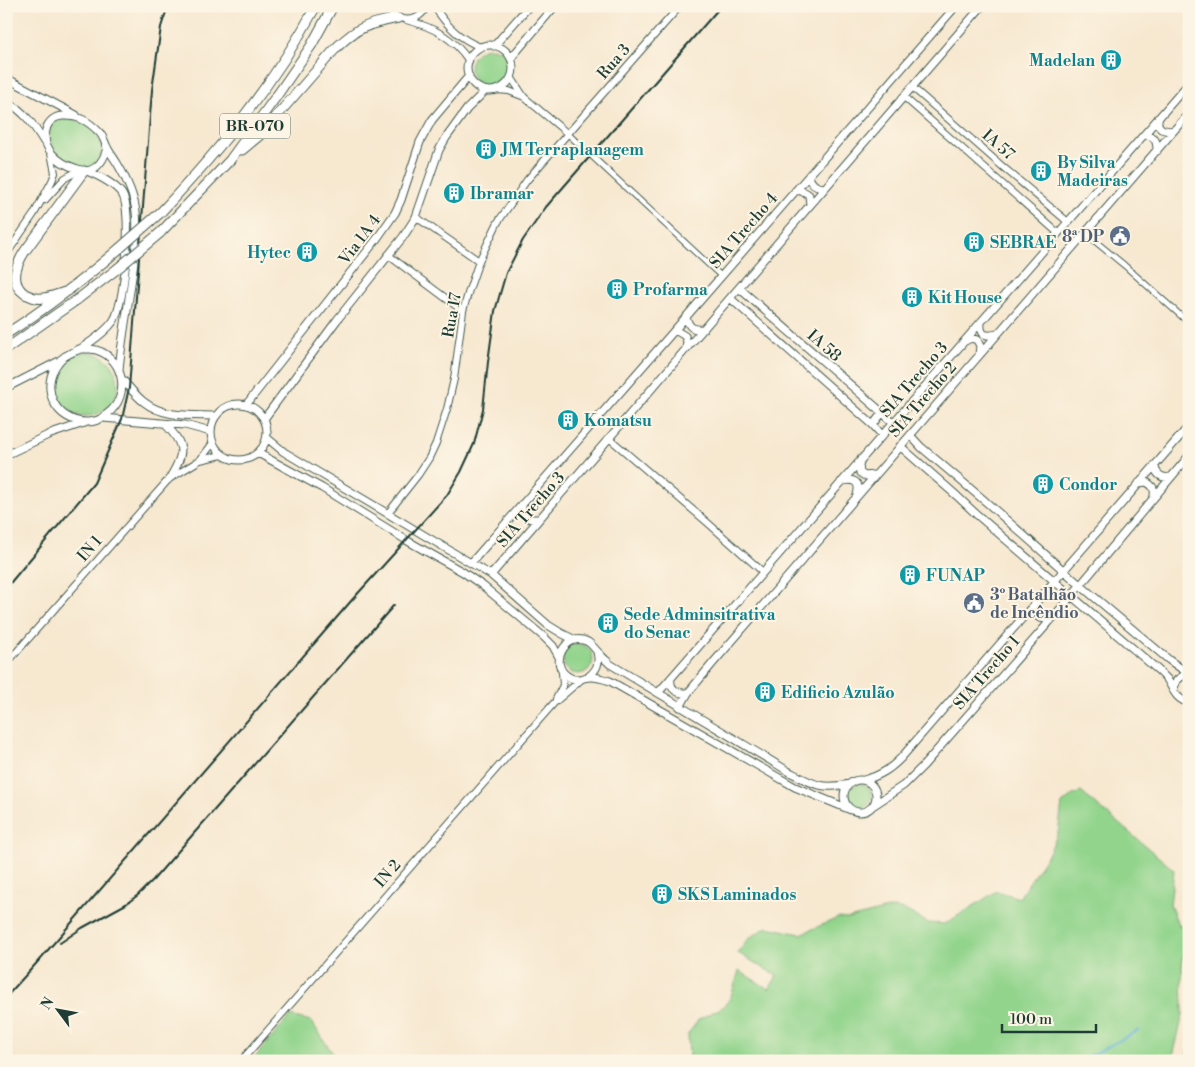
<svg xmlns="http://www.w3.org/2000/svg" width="1195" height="1067" font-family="'Libre Bodoni',serif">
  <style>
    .green { fill: #92d48c; stroke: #588860 }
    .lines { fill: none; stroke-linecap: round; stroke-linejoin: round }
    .stream { stroke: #57aed4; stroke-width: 2 }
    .minor-casing { stroke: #3f574b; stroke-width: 7 }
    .tertiary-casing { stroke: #3f574b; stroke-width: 8 }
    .secondary-casing { stroke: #3f574b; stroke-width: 9 }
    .primary-casing { stroke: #3f574b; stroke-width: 9 }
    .motorway-casing { stroke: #3f574b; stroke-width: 11 }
    .minor { stroke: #fff; stroke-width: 5 }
    .tertiary { stroke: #fff; stroke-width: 6 }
    .secondary { stroke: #fff; stroke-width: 7 }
    .primary { stroke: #fff; stroke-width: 8 }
    .motorway { stroke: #fff; stroke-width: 9 }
    .rail { stroke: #1f3d34; stroke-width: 2 }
    .motorway-bridge-casing { stroke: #3f574b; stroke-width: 11; stroke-linecap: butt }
    .motorway-bridge { stroke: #fff; stroke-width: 9 }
    .labels { text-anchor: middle; stroke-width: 4; stroke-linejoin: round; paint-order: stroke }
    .shield { fill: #fcf5e5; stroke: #617469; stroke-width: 1 }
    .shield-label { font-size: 15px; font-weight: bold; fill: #1f3d34 }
    .culture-label { font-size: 16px; font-weight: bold; fill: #0d838f; stroke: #fcf5e5; text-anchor: start }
    .street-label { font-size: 16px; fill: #1f3d34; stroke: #fcf5e5 }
    .service-label { font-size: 16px; font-weight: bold; fill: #4e5e75; stroke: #fcf5e5; text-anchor: end }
  </style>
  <rect width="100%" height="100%" fill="#fcf5e5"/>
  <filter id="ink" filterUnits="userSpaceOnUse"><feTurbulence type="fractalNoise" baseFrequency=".02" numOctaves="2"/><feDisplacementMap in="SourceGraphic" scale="10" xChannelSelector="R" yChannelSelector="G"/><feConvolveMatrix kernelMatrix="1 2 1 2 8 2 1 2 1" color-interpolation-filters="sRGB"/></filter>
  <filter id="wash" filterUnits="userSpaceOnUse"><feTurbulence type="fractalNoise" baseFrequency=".0096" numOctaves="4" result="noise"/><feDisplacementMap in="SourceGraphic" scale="20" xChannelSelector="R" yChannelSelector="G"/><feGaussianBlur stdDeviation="1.12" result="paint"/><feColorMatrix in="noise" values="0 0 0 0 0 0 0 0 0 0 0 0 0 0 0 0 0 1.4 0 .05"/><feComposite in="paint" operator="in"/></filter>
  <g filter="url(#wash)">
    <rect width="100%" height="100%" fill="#f7e8d0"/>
    <path class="green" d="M470 68a20 20 0 1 1 40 0a20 20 0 1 1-40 0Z
      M 63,119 C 69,119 76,120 82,122 C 97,129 112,153 93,165 C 76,175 45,150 50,131 C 51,127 52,123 56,121 C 58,120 61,120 63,119 Z
      M54 384a32 32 0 1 1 64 0a32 32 0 1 1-64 0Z
      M563 659a15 15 0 1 1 30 0a15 15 0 1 1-30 0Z
      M848 796a12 12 0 1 1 24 0a12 12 0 1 1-24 0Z
      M 1081,792 L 1174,870 L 1170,905 L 1178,924 L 1187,932 L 1182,966 L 1183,1014 L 1172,1061 L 687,1061 L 689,1058 L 688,1034 L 699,1019 L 723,1007 L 730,999 L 739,971 L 769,989 L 777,976 L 738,953 L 749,938 L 767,927 L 801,934 L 838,918 L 848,919 L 892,908 L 905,910 L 928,923 L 945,924 L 997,891 L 1019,898 L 1050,851 L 1058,833 L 1062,804 L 1073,795 Z
      M 290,1016 L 311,1021 L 338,1061 L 252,1061 Z"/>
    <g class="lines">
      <path class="stream" d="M 1081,1061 L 1139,1030"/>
    </g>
  </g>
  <g filter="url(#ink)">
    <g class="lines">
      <g class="minor-casing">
        <path id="minor" d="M 568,134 L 721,276
          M 1085,233 L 1124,265 L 1189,323"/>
      </g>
      <g class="tertiary-casing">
        <path id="tertiary" d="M 387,6 C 396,23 418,25 427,6
          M 434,6 C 445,24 461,40 481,47
          M 406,20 C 433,27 453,37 469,61
          M 511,77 L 524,97 L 568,134
          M 912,87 L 1003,167 L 1068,222
          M 497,90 L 509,91 L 522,96
          M 904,97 L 1058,233
          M 45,200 L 65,178 L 80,170
          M 416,217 L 479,261
          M 6,255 L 34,214 L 52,181 L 55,173 L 51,153
          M 388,255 L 463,311
          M 609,438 L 708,523 L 763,572
          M 200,460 L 213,443
          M 388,513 L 418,475 L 429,458 L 436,443 L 447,409 L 454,379 L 463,311 L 469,290 L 479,261 L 498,222 L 527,180 L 680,6
          M 6,664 L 169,479 L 200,460 L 222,455
          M 556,699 L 563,685 L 562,672
          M 241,1061 L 554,703 L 582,679"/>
      </g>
      <g class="secondary-casing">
        <path id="secondary" d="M467 68a23 23 0 1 1 46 0a23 23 0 1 1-46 0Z
          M 494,46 L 529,6
          M 511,58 L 555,6
          M 6,78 L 63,108 L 76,115
          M 6,101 C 25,112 33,124 44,142
          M 1158,118 L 1158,124 L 1161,129 L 1169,131 L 1174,130
          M 1144,135 C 1155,135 1157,141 1157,151
          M 107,147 C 105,158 98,170 86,171 C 83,171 78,169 75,168 C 59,163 41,149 46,130 C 48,121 56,115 65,116 C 79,116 88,121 98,131 C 103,135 104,141 107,147 C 110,153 114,158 117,163 C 126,178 134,195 136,212 C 138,231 136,250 133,269 C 129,303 122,336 119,370
          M 809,175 C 810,184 816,188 825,188
          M 795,191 C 801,190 805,191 809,195 L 810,205
          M 739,288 L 893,422
          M 730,298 L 873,425 L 882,435
          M 686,317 C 689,328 693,330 704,329
          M 981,322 C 980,335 985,337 997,334
          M 675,330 L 685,336 L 687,342 L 686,349
          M 965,341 L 971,338 L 977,340 L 980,346 L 979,355
          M 79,349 C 82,349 86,349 90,349 C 123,352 133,396 107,414 C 102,419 94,422 87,422 C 55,422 39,387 58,363 C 63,355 72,353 80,349 C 91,342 107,331 114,320 C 125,303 133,210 122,194 C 114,183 99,176 87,171
          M 122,379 C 129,387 136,396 144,402 C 164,418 192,415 216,416
          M 6,388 L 59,361
          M211 432a28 28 0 1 1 56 0a28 28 0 1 1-56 0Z
          M 246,405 L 376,240 L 395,213 L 401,200 L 420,142 L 432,120 L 469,76
          M 103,418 L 185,425 L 211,432
          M 264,419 L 337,320 L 403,237 L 416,217 L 439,150 L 446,138 L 467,109 L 485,91
          M 165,424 C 186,446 185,453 169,479
          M 873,425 L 882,413
          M 910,435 L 921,447 L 985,501 L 1080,585 L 1169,660 L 1189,674
          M 267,438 L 284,452 L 491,575 L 548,625 L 561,633 L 575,640
          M 900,446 L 957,496 L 975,513 L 1158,670 C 1161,673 1164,676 1167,679 C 1174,690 1175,699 1189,703
          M 258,453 L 322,488 L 406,540 L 463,572 L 483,586 L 544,637 L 553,646 L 559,657
          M 6,455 L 48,435 L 84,423
          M 861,459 L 859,465 L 860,473 L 865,476 L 874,475
          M 1155,465 C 1155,474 1162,479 1170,477
          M 841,482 C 853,478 861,481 857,495
          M 1139,483 L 1146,482 C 1153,485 1155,489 1154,496
          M 522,504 L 522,509 L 526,517 L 531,519 L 538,519
          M 471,563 L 686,317 L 956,6
          M 491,575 L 982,6
          M 1029,610 L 1040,618 L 1051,620
          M 588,677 C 597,670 600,663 597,652
          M 671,678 C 669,689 677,694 688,693
          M 1173,690 L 1177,680 L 1187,673
          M 658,693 L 1189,83
          M 680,707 L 688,693 L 713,663 L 1189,113
          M844 796a16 16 0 1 1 32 0a16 16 0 1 1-32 0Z
          M 864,780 C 880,776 890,769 901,758 L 1189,426
          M 850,784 C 821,790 813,784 788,771 L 610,664 C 606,660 602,657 599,653 C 595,650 593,645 588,642 C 566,630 547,665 569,677 C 577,682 583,677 591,677 C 598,677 604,679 610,681 L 795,787 L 851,810
          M 874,805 L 904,785 L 924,765 L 1051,620 L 1189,456"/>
      </g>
      <g class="primary-casing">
        <path id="primary" d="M 1186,1061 L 1189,1045"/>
      </g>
      <g class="motorway-casing">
        <path id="motorway" d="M 242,150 L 260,135 L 336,48 C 358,26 369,24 398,18
          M 161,212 C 221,148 274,84 316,6
          M 160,233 L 230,160 L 278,94 L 311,46 L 333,6
          M 68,291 C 58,294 46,300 36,298 C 33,298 28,295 25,294 C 9,283 16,265 25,251 L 84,171
          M 6,334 C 47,308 84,279 120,248
          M 6,349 L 78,299 L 117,269"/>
      </g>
      <use href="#minor" class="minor"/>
      <use href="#tertiary" class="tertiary"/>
      <use href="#secondary" class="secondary"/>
      <use href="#primary" class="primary"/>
      <use href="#motorway" class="motorway"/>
      <path class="rail" d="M 6,588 L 94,483 L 122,419 L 129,388 L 152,90 L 161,27 L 168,6
        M 60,943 L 82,928 L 126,904 L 138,895 L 153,880 L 394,605
        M 6,997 L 34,966 L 352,600 L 447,495 L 461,472 L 474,444 L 483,409 L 488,362 L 495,311 L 506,273 L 523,240 L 546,207 L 721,6"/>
      <g class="motorway-bridge-casing">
        <path id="motorway-bridge" d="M 120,248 L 161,212
          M 117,269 L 160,233"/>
      </g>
      <use href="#motorway-bridge" class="motorway-bridge"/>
    </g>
  </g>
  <defs>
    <g id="building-disc" transform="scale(1.125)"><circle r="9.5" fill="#0f9aa8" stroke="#fcf5e5"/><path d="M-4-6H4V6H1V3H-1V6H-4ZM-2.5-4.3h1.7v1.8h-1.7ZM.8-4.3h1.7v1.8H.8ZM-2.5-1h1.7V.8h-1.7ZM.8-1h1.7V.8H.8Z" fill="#fff"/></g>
    <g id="civic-disc" transform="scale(1.125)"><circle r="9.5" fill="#5c6f8a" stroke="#fcf5e5"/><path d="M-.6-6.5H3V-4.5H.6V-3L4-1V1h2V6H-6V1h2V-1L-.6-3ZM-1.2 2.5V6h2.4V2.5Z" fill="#fff"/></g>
  </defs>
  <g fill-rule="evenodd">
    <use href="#building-disc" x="1111" y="60"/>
    <use href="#building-disc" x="486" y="149"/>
    <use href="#building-disc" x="1041" y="171"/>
    <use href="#building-disc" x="454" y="193"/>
    <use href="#civic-disc" x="1120" y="236"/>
    <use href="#building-disc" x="974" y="242"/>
    <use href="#building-disc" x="307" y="252"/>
    <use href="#building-disc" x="617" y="289"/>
    <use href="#building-disc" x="912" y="297"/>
    <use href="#building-disc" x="568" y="420"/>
    <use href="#building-disc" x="1043" y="484"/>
    <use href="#building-disc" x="910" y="575"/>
    <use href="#civic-disc" x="974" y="603"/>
    <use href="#building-disc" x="608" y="623"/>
    <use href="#building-disc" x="765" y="692"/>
    <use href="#building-disc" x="662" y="894"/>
  </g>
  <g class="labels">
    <rect class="shield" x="220" y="113.5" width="70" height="25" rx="4"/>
    <g class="shield-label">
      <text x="255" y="131">BR-070</text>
    </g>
    <g class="culture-label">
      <text x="1095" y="66" text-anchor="end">Madelan</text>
      <text x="502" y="155">JM Terraplanagem</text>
      <text x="1057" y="168">By Silva<tspan x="1057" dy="18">Madeiras</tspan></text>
      <text x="470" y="199">Ibramar</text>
      <text x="990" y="248">SEBRAE</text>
      <text x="291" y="258" text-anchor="end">Hytec</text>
      <text x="633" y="295">Profarma</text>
      <text x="928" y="303">Kit House</text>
      <text x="584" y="426">Komatsu</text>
      <text x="1059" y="490">Condor</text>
      <text x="926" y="581">FUNAP</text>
      <text x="624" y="620">Sede Adminsitrativa<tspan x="624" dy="18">do Senac</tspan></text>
      <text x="781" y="698">Edificio Azulão</text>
      <text x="678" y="900">SKS Laminados</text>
    </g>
    <g class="street-label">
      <text transform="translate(613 61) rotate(-49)" y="6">Rua 3</text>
      <text transform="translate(999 144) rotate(41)" y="6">IA 57</text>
      <text transform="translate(743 230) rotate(-49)" y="6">SIA Trecho 4</text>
      <text transform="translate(359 239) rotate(-53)" y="6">Via 1A 4</text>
      <text transform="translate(451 315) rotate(-80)" y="6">Rua 17</text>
      <text transform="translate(825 345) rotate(41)" y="6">IA 58</text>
      <text transform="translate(913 379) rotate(-49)" y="6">SIA Trecho 3</text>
      <text transform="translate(922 399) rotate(-49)" y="6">SIA Trecho 2</text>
      <text transform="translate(530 509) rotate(-49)" y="6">SIA Trecho 3</text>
      <text transform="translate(89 548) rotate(-49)" y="6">IN 1</text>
      <text transform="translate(986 672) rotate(-49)" y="6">SIA Trecho 1</text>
      <text transform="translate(387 873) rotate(-49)" y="6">IN 2</text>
    </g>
    <g class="service-label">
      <text x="1104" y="242">8ª DP</text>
      <text x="990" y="600" text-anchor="start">3º Batalhão<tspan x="990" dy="18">de Incêndio</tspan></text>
    </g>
  </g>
  <rect width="1195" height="1067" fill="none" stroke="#fcf5e5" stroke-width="25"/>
  <g transform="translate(58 1010) rotate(302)" stroke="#fcf5e5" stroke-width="4" paint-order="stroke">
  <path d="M0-4L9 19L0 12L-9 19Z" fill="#1f3d34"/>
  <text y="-8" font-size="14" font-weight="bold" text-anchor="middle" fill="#1f3d34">N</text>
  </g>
  <path d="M1002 1024v8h94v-8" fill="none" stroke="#1f3d34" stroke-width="2.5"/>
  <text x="1010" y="1024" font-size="15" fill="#1f3d34" stroke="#fcf5e5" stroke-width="4" paint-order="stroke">100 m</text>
</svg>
